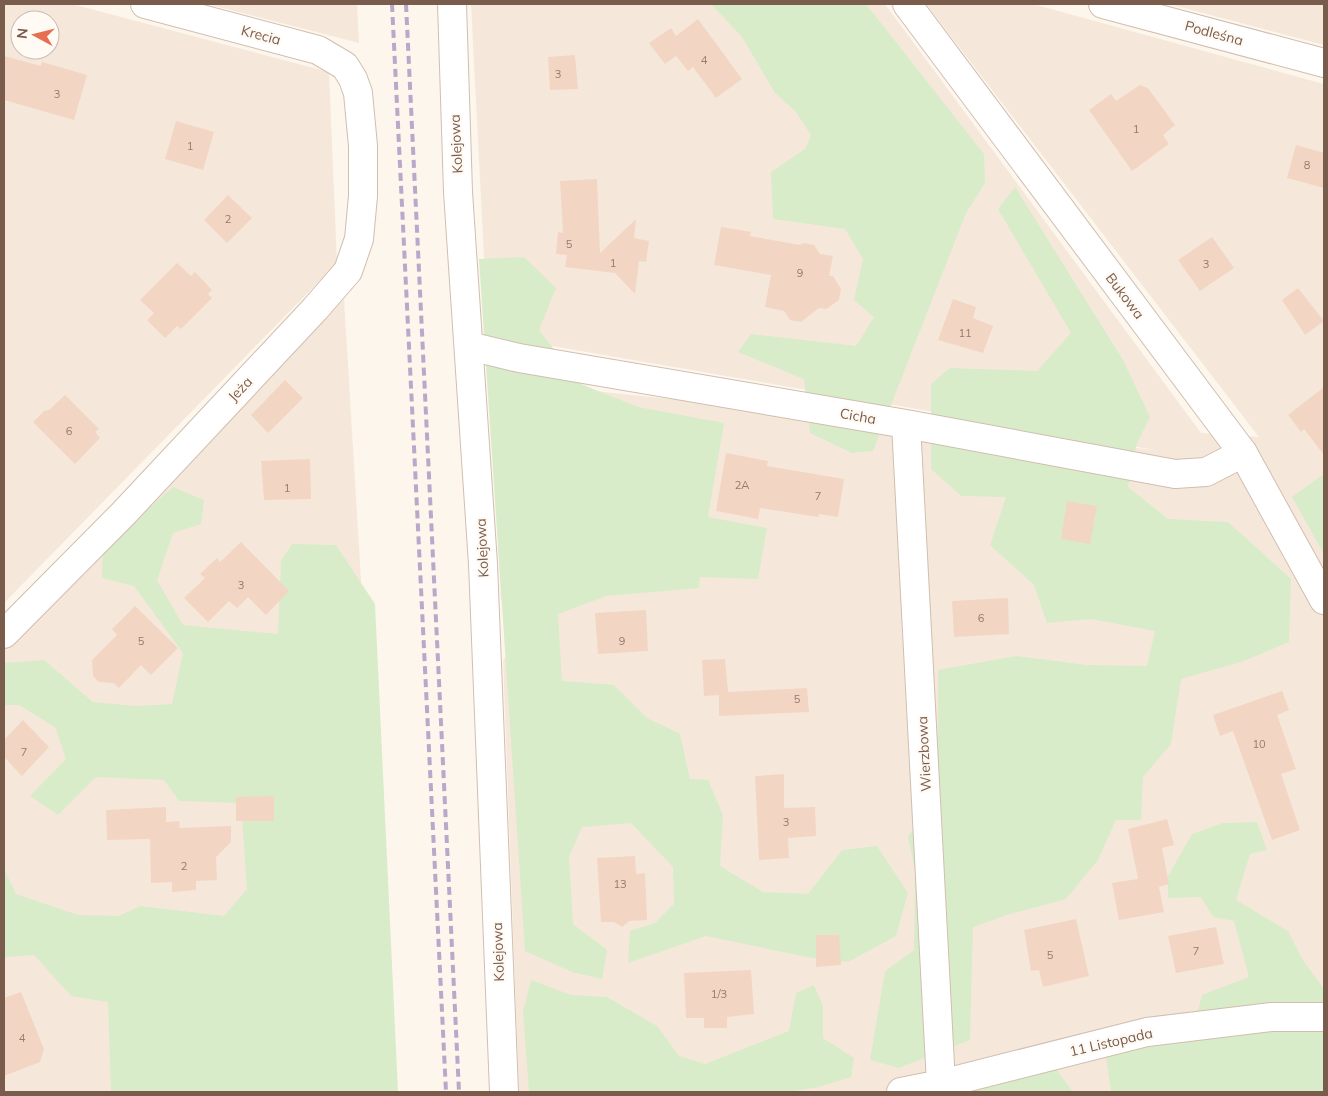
<svg xmlns="http://www.w3.org/2000/svg" width="1328" height="1096" font-family="Mulish,sans-serif">
  <style>
    .residential { fill: #f5e8da; fill-rule: evenodd }
    .green { fill: #d8ecc9 }
    .building { fill: #f3d5c3 }
    .lines { fill: none; stroke-linecap: round; stroke-linejoin: round }
    .minor-casing { stroke: #d1beb0; stroke-width: 30 }
    .tertiary-casing { stroke: #d1beb0; stroke-width: 30 }
    .minor { stroke: #fff; stroke-width: 28 }
    .tertiary { stroke: #fff; stroke-width: 28 }
    .rail { stroke: #b9a8c9; stroke-width: 4; stroke-dasharray: 8 5; stroke-linecap: butt }
    .labels { text-anchor: middle; stroke-width: 4.5; stroke-linejoin: round; paint-order: stroke }
    .number-label { font-size: 11px; fill: #987a6a }
    .street-label { font-size: 14px; fill: #7a5c4d; stroke: #fffaf3 }
  </style>
  <rect width="100%" height="100%" fill="#fdf6ec"/>
  <path class="residential" d="M 4,4 L 72,4 L 329,72 L 337,263 L 4,603 ZM 20,20 L 50,20 L 50,50 L 20,50 Z
    M 207,4 L 357,4 L 359,43 Z
    M 471,4 L 885,4 L 1201,433 L 1259,437 L 926,4 L 1033,4 L 1324,84 L 1324,1092 L 519,1092 L 503,660 L 512,648 L 504,600 L 501,600 L 490,380 L 1155,450 L 488,335 Z
    M 1169,4 L 1324,4 L 1324,45 Z
    M 344,299 L 392,1092 L 4,1092 L 4,649 Z"/>
  <path class="green" d="M 711,4 L 866,4 L 984,154 L 985,183 L 966,213 L 873,451 L 852,453 L 810,433 L 804,379 L 738,352 L 751,334 L 856,346 L 874,317 L 854,300 L 863,259 L 845,229 L 773,219 L 771,172 L 805,149 L 811,135 L 796,112 L 775,93 L 742,37 Z
    M 1015,187 L 1123,360 L 1150,417 L 1137,443 L 1128,487 L 1168,519 L 1228,522 L 1291,579 L 1289,642 L 1244,661 L 1181,679 L 1171,744 L 1143,777 L 1141,820 L 1116,820 L 1098,860 L 1066,899 L 1010,914 L 973,927 L 970,1040 L 899,1068 L 870,1060 L 885,971 L 914,950 L 915,871 L 908,836 L 938,798 L 938,670 L 1016,656 L 1087,665 L 1147,666 L 1155,631 L 1091,619 L 1047,623 L 1034,585 L 990,545 L 1006,497 L 961,496 L 931,469 L 931,384 L 950,368 L 1037,371 L 1071,333 L 998,209 Z
    M 524,257 L 556,288 L 539,330 L 581,384 L 638,407 L 724,423 L 708,517 L 767,528 L 758,579 L 700,577 L 699,588 L 606,596 L 558,614 L 562,681 L 614,685 L 647,718 L 680,734 L 690,779 L 708,780 L 723,815 L 720,866 L 763,892 L 808,894 L 842,850 L 877,846 L 908,893 L 896,936 L 848,962 L 807,957 L 706,936 L 628,963 L 630,931 L 655,923 L 674,904 L 673,867 L 631,823 L 582,827 L 569,857 L 573,924 L 607,950 L 602,979 L 572,972 L 525,951 L 479,259 Z
    M 1324,474 L 1324,554 L 1292,497 Z
    M 173,487 L 204,500 L 201,524 L 173,533 L 157,580 L 183,625 L 278,634 L 281,561 L 292,544 L 336,545 L 375,604 L 398,1092 L 111,1092 L 108,1002 L 71,996 L 34,955 L 4,957 L 4,869 L 16,894 L 78,915 L 119,916 L 140,906 L 224,916 L 247,889 L 241,803 L 179,801 L 164,780 L 96,777 L 58,815 L 30,796 L 66,759 L 55,727 L 19,705 L 4,705 L 4,663 L 44,660 L 93,702 L 136,706 L 172,704 L 183,653 L 134,586 L 102,578 L 103,548 Z
    M 1257,822 L 1267,850 L 1250,854 L 1236,900 L 1288,931 L 1302,959 L 1324,989 L 1324,1092 L 1111,1092 L 1106,1057 L 1120,1047 L 1190,1039 L 1202,995 L 1249,977 L 1234,921 L 1213,917 L 1201,897 L 1168,898 L 1168,876 L 1192,834 L 1223,823 Z
    M 531,980 L 571,995 L 607,997 L 657,1026 L 679,1056 L 705,1064 L 789,1031 L 796,993 L 814,985 L 823,1006 L 823,1038 L 854,1058 L 851,1077 L 819,1087 L 788,1092 L 529,1092 L 523,1012 Z
    M 1056,1069 L 1073,1092 L 941,1092 Z"/>
  <path class="building" d="M 698,19 L 742,79 L 716,98 L 693,67 L 688,71 L 676,56 L 665,64 L 649,43 L 671,28 L 676,36 Z
    M 575,55 L 578,89 L 550,90 L 548,57 Z
    M 4,56 L 41,66 L 42,62 L 87,75 L 74,120 L 4,100 Z
    M 1140,85 L 1148,88 L 1175,125 L 1163,135 L 1169,144 L 1132,171 L 1089,110 L 1111,94 L 1116,101 Z
    M 176,121 L 214,132 L 203,170 L 165,159 Z
    M 1296,145 L 1324,153 L 1324,188 L 1287,178 Z
    M 597,179 L 600,253 L 636,219 L 634,238 L 649,241 L 646,262 L 639,261 L 635,294 L 615,273 L 565,267 L 567,255 L 556,254 L 558,232 L 563,233 L 560,181 Z
    M 228,195 L 252,218 L 227,243 L 204,220 Z
    M 721,227 L 751,232 L 750,236 L 800,245 L 803,243 L 814,245 L 820,254 L 833,256 L 829,276 L 833,276 L 841,289 L 839,300 L 826,309 L 819,308 L 801,322 L 790,320 L 784,311 L 765,307 L 771,275 L 714,265 Z
    M 1212,237 L 1234,268 L 1200,291 L 1178,260 Z
    M 177,263 L 191,276 L 195,272 L 212,290 L 208,294 L 212,298 L 181,329 L 177,326 L 165,338 L 147,320 L 154,313 L 140,300 Z
    M 1298,288 L 1324,321 L 1305,335 L 1282,300 Z
    M 953,299 L 976,307 L 973,318 L 993,326 L 983,353 L 938,340 Z
    M 285,380 L 303,398 L 268,433 L 251,415 Z
    M 1324,387 L 1324,455 L 1304,429 L 1301,432 L 1288,415 Z
    M 65,395 L 99,429 L 95,432 L 100,438 L 75,464 L 33,422 L 44,411 L 49,410 Z
    M 726,453 L 768,461 L 767,466 L 844,479 L 838,517 L 819,514 L 818,517 L 760,508 L 758,519 L 716,511 Z
    M 310,459 L 311,499 L 264,500 L 261,461 Z
    M 1067,501 L 1097,506 L 1090,544 L 1061,539 Z
    M 241,542 L 289,591 L 266,615 L 248,597 L 237,608 L 229,601 L 208,622 L 184,598 L 205,578 L 200,574 L 217,558 L 220,562 Z
    M 1008,598 L 1009,634 L 954,637 L 952,601 Z
    M 135,606 L 178,648 L 151,675 L 141,665 L 119,688 L 114,683 L 99,682 L 93,676 L 92,660 L 117,635 L 112,629 Z
    M 646,610 L 648,651 L 598,654 L 595,613 Z
    M 725,659 L 728,692 L 807,688 L 809,712 L 719,716 L 719,695 L 704,696 L 702,660 Z
    M 1282,691 L 1289,710 L 1277,715 L 1296,769 L 1281,774 L 1300,830 L 1272,840 L 1233,731 L 1220,736 L 1213,715 Z
    M 23,720 L 49,747 L 22,776 L 4,757 L 4,740 Z
    M 784,774 L 784,808 L 815,807 L 816,836 L 788,838 L 789,858 L 759,860 L 755,776 Z
    M 274,796 L 274,821 L 236,821 L 236,797 Z
    M 166,807 L 166,822 L 179,821 L 180,828 L 231,826 L 231,842 L 216,857 L 217,880 L 196,881 L 196,890 L 172,892 L 172,882 L 151,883 L 150,839 L 107,840 L 106,810 Z
    M 1167,819 L 1174,845 L 1162,848 L 1169,884 L 1159,887 L 1164,912 L 1119,920 L 1112,883 L 1138,879 L 1128,829 Z
    M 635,856 L 636,874 L 645,873 L 647,920 L 629,921 L 622,927 L 614,922 L 601,922 L 597,858 Z
    M 1076,919 L 1089,976 L 1043,987 L 1039,970 L 1031,971 L 1024,930 Z
    M 1216,927 L 1224,964 L 1176,973 L 1168,936 Z
    M 816,935 L 839,935 L 841,965 L 816,967 Z
    M 751,970 L 754,1014 L 727,1017 L 727,1028 L 704,1028 L 704,1018 L 686,1018 L 684,973 Z
    M 21,992 L 44,1049 L 40,1062 L 4,1076 L 4,998 Z"/>
  <g class="lines">
    <g class="minor-casing">
      <path id="minor" d="M 452,4 L 458,192 L 483,564 L 504,1092
        M 1103,4 L 1324,63
        M 469,346 L 519,358 L 906,424 L 1175,474 L 1206,472 L 1243,453
        M 906,424 L 941,1084
        M 4,634 L 123,514 L 315,309 L 348,271 L 359,239 L 363,196 L 363,146 L 358,93 L 353,79 L 345,66 L 318,50 L 145,4
        M 901,1092 L 941,1084 L 1147,1032 L 1272,1017 L 1324,1017"/>
    </g>
    <g class="tertiary-casing">
      <path id="tertiary" d="M 907,4 L 1243,453 L 1324,600"/>
    </g>
    <use href="#minor" class="minor"/>
    <use href="#tertiary" class="tertiary"/>
    <path class="rail" d="M 392,4 L 446,1092
      M 406,4 L 459,1092"/>
  </g>
  <g class="labels">
    <g class="number-label">
      <text x="704" y="64">4</text>
      <text x="558" y="78">3</text>
      <text x="57" y="98">3</text>
      <text x="1136" y="133">1</text>
      <text x="190" y="150">1</text>
      <text x="1307" y="169">8</text>
      <text x="228" y="223">2</text>
      <text x="569" y="248">5</text>
      <text x="613" y="267">1</text>
      <text x="1206" y="268">3</text>
      <text x="800" y="277">9</text>
      <text x="965" y="337">11</text>
      <text x="69" y="435">6</text>
      <text x="742" y="489">2A</text>
      <text x="287" y="492">1</text>
      <text x="818" y="500">7</text>
      <text x="241" y="589">3</text>
      <text x="981" y="622">6</text>
      <text x="141" y="645">5</text>
      <text x="622" y="645">9</text>
      <text x="797" y="703">5</text>
      <text x="1259" y="748">10</text>
      <text x="24" y="756">7</text>
      <text x="786" y="826">3</text>
      <text x="184" y="870">2</text>
      <text x="620" y="888">13</text>
      <text x="1196" y="955">7</text>
      <text x="1050" y="959">5</text>
      <text x="719" y="998">1/3</text>
      <text x="22" y="1042">4</text>
    </g>
    <g class="street-label">
      <text transform="translate(1214 33) rotate(15)" y="5">Podleśna</text>
      <text transform="translate(261 35) rotate(15)" y="5">Krecia</text>
      <text transform="translate(456 144) rotate(-93)" y="5">Kolejowa</text>
      <text transform="translate(1125 296) rotate(53)" y="5">Bukowa</text>
      <text transform="translate(240 389) rotate(-47)" y="5">Jeża</text>
      <text transform="translate(858 416) rotate(10)" y="5">Cicha</text>
      <text transform="translate(482 548) rotate(-93)" y="5">Kolejowa</text>
      <text transform="translate(924 754) rotate(-93)" y="5">Wierzbowa</text>
      <text transform="translate(498 952) rotate(-92)" y="5">Kolejowa</text>
      <text transform="translate(1111 1042) rotate(-13)" y="5">11 Listopada</text>
    </g>
  </g>
  <rect width="1328" height="1096" fill="none" stroke="#7a5c4d" stroke-width="10"/>
  <g transform="translate(35 35) rotate(277)"><circle r="24" fill="#fffaf3" stroke="#cabbb1"/>
  <path d="M0-4L9 19L0 12L-9 19Z" fill="#e76f51"/>
  <text y="-8" font-size="14" font-weight="bold" text-anchor="middle" fill="#7a5c4d">N</text>
  </g>
</svg>
